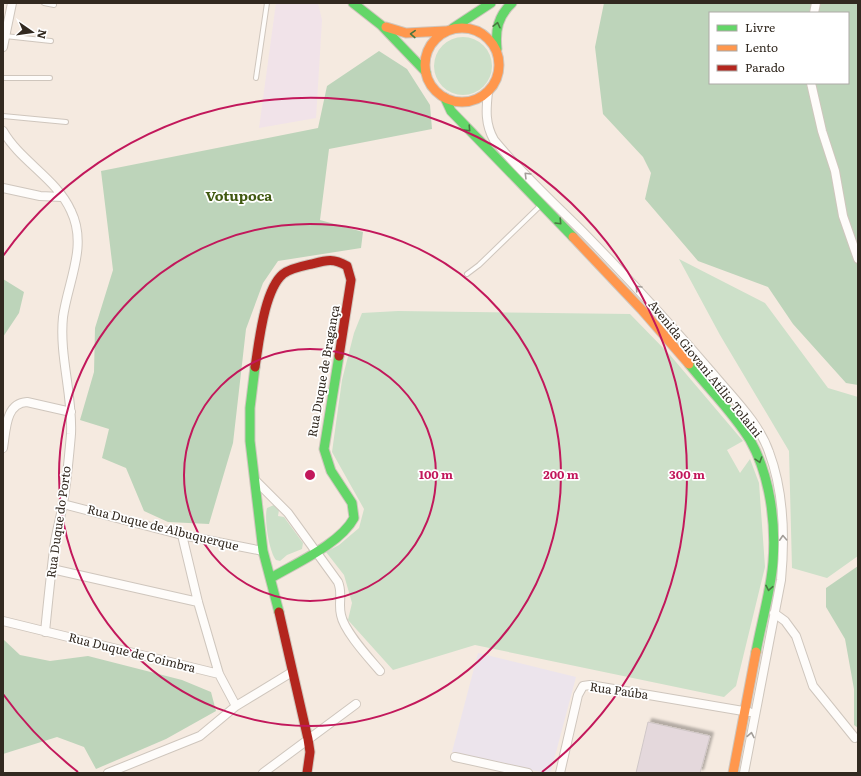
<svg xmlns="http://www.w3.org/2000/svg" width="861" height="776" font-family="Literata,serif">
  <style>
    .industrial { fill: #f1e3e9 }
    .education { fill: #ece4ec }
    .green { fill: #cde0c9 }
    .forest { fill: #bdd4ba; fill-rule: evenodd }
    .building { fill: #e4d8dc; stroke: #d0c7c8; filter: url(#shadow) }
    .lines { fill: none; stroke-linecap: round; stroke-linejoin: round }
    .lane-casing { stroke: #cfc6bd; stroke-width: 6 }
    .street-casing { stroke: #cfc6bd; stroke-width: 10 }
    .fast-casing { stroke: #cfc6bd; stroke-width: 11 }
    .slow-casing { stroke: #cfc6bd; stroke-width: 11 }
    .jam-casing { stroke: #cfc6bd; stroke-width: 11 }
    .lane { stroke: #fefcfa; stroke-width: 4 }
    .street { stroke: #fefcfa; stroke-width: 8 }
    .fast { stroke: #63d668; stroke-width: 9 }
    .slow { stroke: #ff974d; stroke-width: 9 }
    .jam { stroke: #b3261e; stroke-width: 9 }
    .oneway { stroke: #487740 }
    .oneway2 { stroke: #a29d98 }
    .ring { fill: none; stroke: #c2185b; stroke-width: 2 }
    .labels { text-anchor: middle; stroke-width: 3.5; stroke-linejoin: round; paint-order: stroke }
    .street-label { font-size: 12px; fill: #322920; stroke: #fff }
    .quarter-label { font-size: 14px; font-weight: bold; fill: #405810; stroke: #fff }
    .centre { fill: #c2185b; stroke: #fff; stroke-width: 2 }
    .ring-label { font-size: 12px; text-anchor: middle; font-weight: bold; fill: #c2185b; stroke: #fff; stroke-width: 3.5; stroke-linejoin: round; paint-order: stroke }
  </style>
  <defs>
    <filter id="shadow"><feDropShadow dx="3.5" dy="-3.5" stdDeviation="1" flood-color="#0004"/></filter>
  </defs>
  <rect width="100%" height="100%" fill="#f5eae0"/>
  <path class="industrial" d="M 276,3 L 318,3 L 322,20 L 316,118 L 259,128 Z"/>
  <path class="education" d="M 478,653 L 576,677 L 551,771 L 545,773 L 452,752 Z"/>
  <path class="green" d="M434 66a29 29 0 1 1 58 0a29 29 0 1 1-58 0Z
    M 679,259 L 765,303 L 828,388 L 858,397 L 858,556 L 827,578 L 792,568 L 789,451 L 720,335 Z
    M 398,311 L 630,314 L 670,355 L 743,441 L 727,450 L 740,473 L 750,459 L 759,483 L 765,567 L 736,686 L 724,697 L 475,645 L 393,670 L 348,620 L 352,603 L 344,575 L 326,552 L 339,545 L 359,528 L 364,509 L 332,452 L 342,380 L 354,333 L 362,313 Z
    M 274,505 L 279,510 L 278,516 L 284,517 L 303,543 L 302,549 L 287,555 L 280,561 L 276,560 C 269,551 264,519 267,508 Z"/>
  <path class="forest" d="M 604,3 L 858,3 L 858,385 L 846,383 L 793,324 L 768,287 L 698,261 L 645,199 L 651,173 L 643,157 L 603,114 L 595,47 ZM 710,13 L 848,13 L 848,83 L 710,83 Z
    M 379,51 L 407,69 L 430,105 L 432,129 L 329,149 L 320,220 L 363,232 L 361,248 L 278,261 L 263,283 L 246,329 L 233,443 L 209,524 L 168,522 L 144,511 L 126,468 L 102,458 L 109,429 L 80,420 L 94,372 L 95,328 L 113,270 L 101,171 L 318,128 L 327,86 Z
    M 3,279 L 24,292 L 19,313 L 3,337 Z
    M 858,566 L 858,728 L 854,725 L 854,689 L 845,639 L 826,607 L 826,588 Z
    M 3,639 L 20,655 L 50,661 L 88,656 L 182,680 L 211,692 L 216,711 L 166,739 L 96,769 L 84,747 L 57,737 L 3,754 Z"/>
  <path class="building" d="M 648,722 L 710,736 L 700,773 L 636,773 Z"/>
  <g class="lines">
    <g class="lane-casing">
      <path id="lane" d="M 44,3 L 54,5
        M 5,36 L 51,41
        M 3,78 L 50,78
        M 256,78 L 267,3
        M 3,116 L 66,122
        M 467,274 L 479,265 L 541,205"/>
    </g>
    <g class="street-casing">
      <path id="street" d="M 814,13 L 816,3
        M 3,47 L 12,3
        M 811,83 L 822,131 L 835,171 L 843,216 L 858,259
        M 488,92 C 486,110 485,124 494,140 C 521,173 554,203 584,233 C 630,280 673,327 715,376 C 734,399 759,423 769,452 C 784,492 785,538 781,580 L 744,773
        M 3,131 C 20,161 57,179 71,211 C 88,246 68,281 63,317 C 59,356 73,395 71,434 C 69,457 67,481 63,503 C 61,516 57,529 55,542 C 51,571 48,602 45,632
        M 3,188 L 40,196 L 62,197
        M 3,448 C 6,431 5,403 27,402 L 71,412
        M 255,480 L 288,513 L 338,582 C 343,593 338,604 341,615 C 344,631 369,658 380,671
        M 63,504 L 182,535 L 263,551
        M 182,535 L 198,602 L 219,674 L 236,706
        M 52,569 L 198,602
        M 774,613 L 785,621 L 796,636 L 813,686 L 855,738
        M 3,621 L 219,674
        M 455,757 L 528,773
        M 108,773 L 200,736 L 236,706 L 292,672
        M 263,773 L 356,704
        M 560,773 L 578,695 L 583,686 L 590,685 L 749,712"/>
    </g>
    <g class="fast-casing">
      <path id="fast" d="M 353,3 L 381,25 L 426,72
        M 453,28 L 491,3
        M 497,49 C 495,30 498,16 512,3
        M 445,98 L 451,111 L 573,237
        M 689,364 C 709,389 733,412 750,440 C 770,475 776,523 773,562 C 771,590 761,624 756,652
        M 255,367 L 250,408 L 250,441 L 263,551 L 279,612
        M 271,578 C 296,563 340,544 354,518 L 352,503 L 331,471 L 324,449 L 339,356"/>
    </g>
    <g class="slow-casing">
      <path id="slow" d="M 386,27 L 406,33 L 445,31
        M425 65a37 37 0 1 1 74 0a37 37 0 1 1-74 0Z
        M 573,237 L 642,310 L 689,364
        M 733,773 L 756,652"/>
    </g>
    <g class="jam-casing">
      <path id="jam" d="M 255,367 C 259,343 264,290 283,274 C 291,268 303,266 312,264 C 327,260 333,258 347,266 L 351,280 L 339,356
        M 279,612 L 308,739 L 310,752 L 307,773"/>
    </g>
    <use href="#lane" class="lane"/>
    <use href="#street" class="street"/>
    <use href="#fast" class="fast"/>
    <use href="#slow" class="slow"/>
    <use href="#jam" class="jam"/>
  </g>
  <defs><path id="oneway-chevron" d="M-2-3.5L2.5 0L-2 3.5" fill="none" stroke-width="1.6" stroke-linecap="round" stroke-linejoin="round"/></defs>
  <g class="oneway">
    <use href="#oneway-chevron" transform="translate(497 25) rotate(-77)"/>
    <use href="#oneway-chevron" transform="translate(413 34) rotate(-178)"/>
    <use href="#oneway-chevron" transform="translate(468 129) rotate(47)"/>
    <use href="#oneway-chevron" transform="translate(559 222) rotate(46)"/>
    <use href="#oneway-chevron" transform="translate(759 460) rotate(72)"/>
    <use href="#oneway-chevron" transform="translate(769 588) rotate(101)"/>
  </g>
  <g class="oneway2">
    <use href="#oneway-chevron" transform="translate(527 175) rotate(-135)"/>
    <use href="#oneway-chevron" transform="translate(638 288) rotate(-133)"/>
    <use href="#oneway-chevron" transform="translate(783 538) rotate(-93)"/>
    <use href="#oneway-chevron" transform="translate(751 735) rotate(-79)"/>
  </g>
  <g class="ring">
    <circle cx="310" cy="475" r="126"/>
    <circle cx="310" cy="475" r="251"/>
    <path d="M78 772A377 377 0 0 1 3 694M3 256A377 377 0 1 1 542 772"/>
  </g>
  <g class="labels">
    <g class="street-label">
      <text transform="translate(705 369) rotate(51)" y="4">Avenida Giovani Atílio Tolaini</text>
      <text transform="translate(324 371) rotate(-80)" y="4">Rua Duque de Bragança</text>
      <text transform="translate(59 522) rotate(-82)" y="4">Rua Duque do Porto</text>
      <text transform="translate(163 528) rotate(14)" y="4">Rua Duque de Albuquerque</text>
      <text transform="translate(132 653) rotate(14)" y="4">Rua Duque de Coimbra</text>
      <text transform="translate(619 691) rotate(8)" y="4">Rua Paúba</text>
    </g>
    <g class="quarter-label">
      <text x="239" y="201">Votupoca</text>
    </g>
  </g>
  <circle cx="310" cy="475" r="6" class="centre"/>
  <g class="ring-label">
    <text x="436" y="479">100 m</text>
    <text x="561" y="479">200 m</text>
    <text x="687" y="479">300 m</text>
  </g>
  <rect width="861" height="776" fill="none" stroke="#322920" stroke-width="8"/>
  <rect x="709" y="12" width="140" height="72" fill="#ffffff" stroke="#ada9a6"/>
  <rect x="717" y="25" width="20" height="6" fill="#63d668" stroke="#ada9a6"/>
  <text x="745" y="32" font-size="12" fill="#322920">Livre</text>
  <rect x="717" y="45" width="20" height="6" fill="#ff974d" stroke="#ada9a6"/>
  <text x="745" y="52" font-size="12" fill="#322920">Lento</text>
  <rect x="717" y="65" width="20" height="6" fill="#b3261e" stroke="#ada9a6"/>
  <text x="745" y="72" font-size="12" fill="#322920">Parado</text>
  <g transform="translate(32 32) rotate(103)" stroke="#ffffff" stroke-width="3" paint-order="stroke">
  <path d="M0-3L7 15L0 10L-7 15Z" fill="#322920"/>
  <text y="-6" font-size="11" font-weight="bold" text-anchor="middle" fill="#322920">N</text>
  </g>
</svg>
